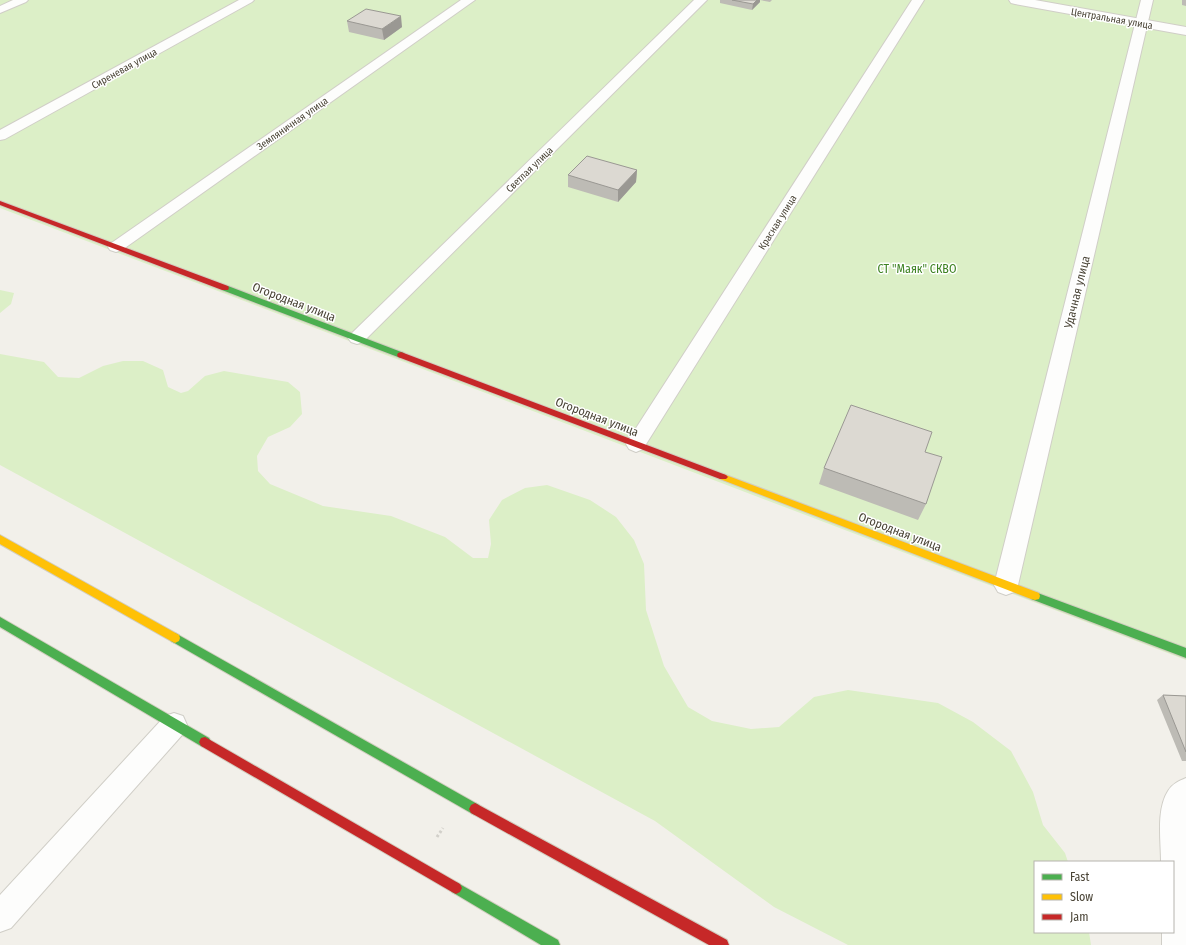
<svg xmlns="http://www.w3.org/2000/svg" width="1186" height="945" font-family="'Fira Sans Condensed',sans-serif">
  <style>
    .green { fill: #dcefc7 }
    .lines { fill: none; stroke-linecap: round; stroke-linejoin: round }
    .lane-casing { stroke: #d0cec7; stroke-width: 2 }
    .street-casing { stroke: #d0cec7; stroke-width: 2 }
    .fast-casing { stroke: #d2cec0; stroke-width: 2 }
    .slow-casing { stroke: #d2cec0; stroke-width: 2 }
    .jam-casing { stroke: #d2cec0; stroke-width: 2 }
    .path { stroke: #d2d0ca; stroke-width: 3; stroke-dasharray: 2.5 2.5; stroke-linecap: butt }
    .lane { fill: #fdfdfc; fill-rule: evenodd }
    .street { fill: #fdfdfc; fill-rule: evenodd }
    .fast { fill: #4caf50; fill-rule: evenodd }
    .slow { fill: #ffc107; fill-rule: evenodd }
    .jam { fill: #c62828; fill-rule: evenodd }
    .wall { fill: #bdbbb5 }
    .shaded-wall { fill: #9a9893 }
    .building { fill: #dcd9d2; stroke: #9a9893 }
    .labels { text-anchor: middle; stroke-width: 3; stroke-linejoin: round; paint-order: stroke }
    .far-street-label { font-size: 10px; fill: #494335; stroke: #fff }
    .park-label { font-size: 12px; fill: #3d8221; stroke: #fff }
    .street-label { font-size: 12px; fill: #494335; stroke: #fff }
  </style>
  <rect width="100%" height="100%" fill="#f2f0ea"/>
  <path class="green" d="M 0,0 L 1186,0 L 1186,660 L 0,208 Z
    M 0,290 L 14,293 L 11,304 L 0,313 Z
    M 0,354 L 44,362 L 58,377 L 79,378 L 103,366 L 123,361 L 143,361 L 163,370 L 168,387 L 181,393 L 188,391 L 205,376 L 224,371 L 288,382 L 300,392 L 302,414 L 290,427 L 268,437 L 257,456 L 258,471 L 270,484 L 323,506 L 391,516 L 445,537 L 473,558 L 488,558 L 491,544 L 489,520 L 502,500 L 525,488 L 547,485 L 590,500 L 616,517 L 634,540 L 644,564 L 646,610 L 664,666 L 688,707 L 712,721 L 751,729 L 779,727 L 814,697 L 848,690 L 938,703 L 973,722 L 1011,751 L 1033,792 L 1043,825 L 1065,853 L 1068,862 L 1035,862 L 1035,932 L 1089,932 L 1091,945 L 848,945 L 774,907 L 655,821 L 0,465 Z"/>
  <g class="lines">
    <g class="lane-casing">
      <path id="lane" d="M 13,0 L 28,0 L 26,2 L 0,13 L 0,6 Z
        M 239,0 L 254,0 L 252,2 L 5,139 L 0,140 L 0,130 Z
        M 461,0 L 475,0 L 122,250 L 116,252 L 110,250 L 108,247 L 110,244 Z
        M 694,0 L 707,0 L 363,342 L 357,344 L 351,342 L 348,338 L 351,334 Z
        M 912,0 L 924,0 L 643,449 L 636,452 L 629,449 L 626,444 L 629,439 Z
        M 1141,0 L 1153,0 L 1018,585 L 1014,592 L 1006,595 L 998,592 L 994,585 Z
        M 174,713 L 183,716 L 187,725 L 183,734 L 11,928 L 0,932 L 0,895 L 165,716 Z
        M 1186,778 L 1186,945 L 1162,945 L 1162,932 L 1173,932 L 1173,862 L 1161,862 C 1161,840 1156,810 1168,791 C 1172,784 1179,781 1186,778 Z"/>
    </g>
    <g class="street-casing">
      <path id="street" d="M 1009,0 L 1035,0 L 1186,27 L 1186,35 L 1015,4 L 1011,3 Z"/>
    </g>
    <g class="fast-casing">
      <path id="fast" d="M 222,286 L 228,286 L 404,353 L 405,355 L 401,358 L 398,357 L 222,290 Z
        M 1035,592 L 1186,648 L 1186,658 L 1031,599 L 1030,596 L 1031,593 Z
        M 0,617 L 209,738 L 211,742 L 209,746 L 205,747 L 201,746 L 0,627 Z
        M 175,633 L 479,805 L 481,809 L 479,813 L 475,815 L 471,813 L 171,641 L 170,638 L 171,635 Z
        M 456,882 L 558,940 L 560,945 L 541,945 L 452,892 L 450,888 L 452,884 Z"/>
    </g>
    <g class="slow-casing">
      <path id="slow" d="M 723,474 L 1039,593 L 1040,596 L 1039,599 L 1035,600 L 1031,599 L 720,479 L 718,477 L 720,475 Z
        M 0,535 L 179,635 L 180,638 L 179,641 L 175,643 L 171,641 L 0,544 Z"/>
    </g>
    <g class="jam-casing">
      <path id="jam" d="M 0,201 L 228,286 L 229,288 L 228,290 L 222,290 L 0,205 Z
        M 401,352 L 726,475 L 728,477 L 726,479 L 720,479 L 398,357 L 397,355 L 398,353 Z
        M 205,737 L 460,884 L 462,888 L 460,892 L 456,894 L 452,892 L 201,746 L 199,742 L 201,738 Z
        M 475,803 L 727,940 L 729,945 L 709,945 L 471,813 L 469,809 L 471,805 Z"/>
    </g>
    <path class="path" d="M 437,837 L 443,828"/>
    <use href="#lane" class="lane"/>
    <use href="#street" class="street"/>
    <use href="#fast" class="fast"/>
    <use href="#slow" class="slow"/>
    <use href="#jam" class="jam"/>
  </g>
  <path class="wall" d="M 720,0 L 760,0 L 760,2 L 752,10 L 720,3 Z
    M 760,0 L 772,0 L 770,2 Z
    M 1182,0 L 1186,0 L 1186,6 L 1182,5 Z
    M 347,21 L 402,27 L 384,40 L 349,32 Z
    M 637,170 L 636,182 L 618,202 L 568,187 L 568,175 Z
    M 925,452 L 926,504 L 918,520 L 819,484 L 824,468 Z
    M 1163,695 L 1186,696 L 1186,761 L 1182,761 L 1157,700 Z"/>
  <path class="shaded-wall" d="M 757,0 L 760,0 L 760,2 L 752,10 L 753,4 Z
    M 401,16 L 402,27 L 384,40 L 382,29 Z
    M 637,170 L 636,182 L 618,202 L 618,190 Z"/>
  <path class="building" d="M 732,0 L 757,0 L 753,4 Z
    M 366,9 L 401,16 L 382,29 L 347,21 Z
    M 587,156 L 637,170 L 618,190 L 568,175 Z
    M 851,405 L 932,432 L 925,452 L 942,457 L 926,504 L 824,468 Z
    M 1163,695 L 1186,696 L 1186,752 Z"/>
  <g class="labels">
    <g class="far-street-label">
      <text transform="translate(1112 18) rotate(10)" y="4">Центральная улица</text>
      <text transform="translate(124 68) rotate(-29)" y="4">Сиреневая улица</text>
      <text transform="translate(292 123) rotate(-35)" y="4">Земляничная улица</text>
      <text transform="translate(529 169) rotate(-44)" y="4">Светлая улица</text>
      <text transform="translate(777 222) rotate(-58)" y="4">Красная улица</text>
    </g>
    <g class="park-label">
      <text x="917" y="273">СТ "Маяк" СКВО</text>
    </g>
    <g class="street-label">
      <text transform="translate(1077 292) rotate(-76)" y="4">Удачная улица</text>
      <text transform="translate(294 302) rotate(21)" y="4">Огородная улица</text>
      <text transform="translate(597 417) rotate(21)" y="4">Огородная улица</text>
      <text transform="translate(900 532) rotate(21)" y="4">Огородная улица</text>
    </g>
  </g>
  <rect x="1034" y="861" width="140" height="72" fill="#ffffff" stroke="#b6b4ae"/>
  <rect x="1042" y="874" width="20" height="6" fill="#4caf50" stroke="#b6b4ae"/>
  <text x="1070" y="881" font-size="12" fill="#494335">Fast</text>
  <rect x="1042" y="894" width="20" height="6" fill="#ffc107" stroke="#b6b4ae"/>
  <text x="1070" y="901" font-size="12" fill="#494335">Slow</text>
  <rect x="1042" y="914" width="20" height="6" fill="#c62828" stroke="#b6b4ae"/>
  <text x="1070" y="921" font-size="12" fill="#494335">Jam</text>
</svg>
